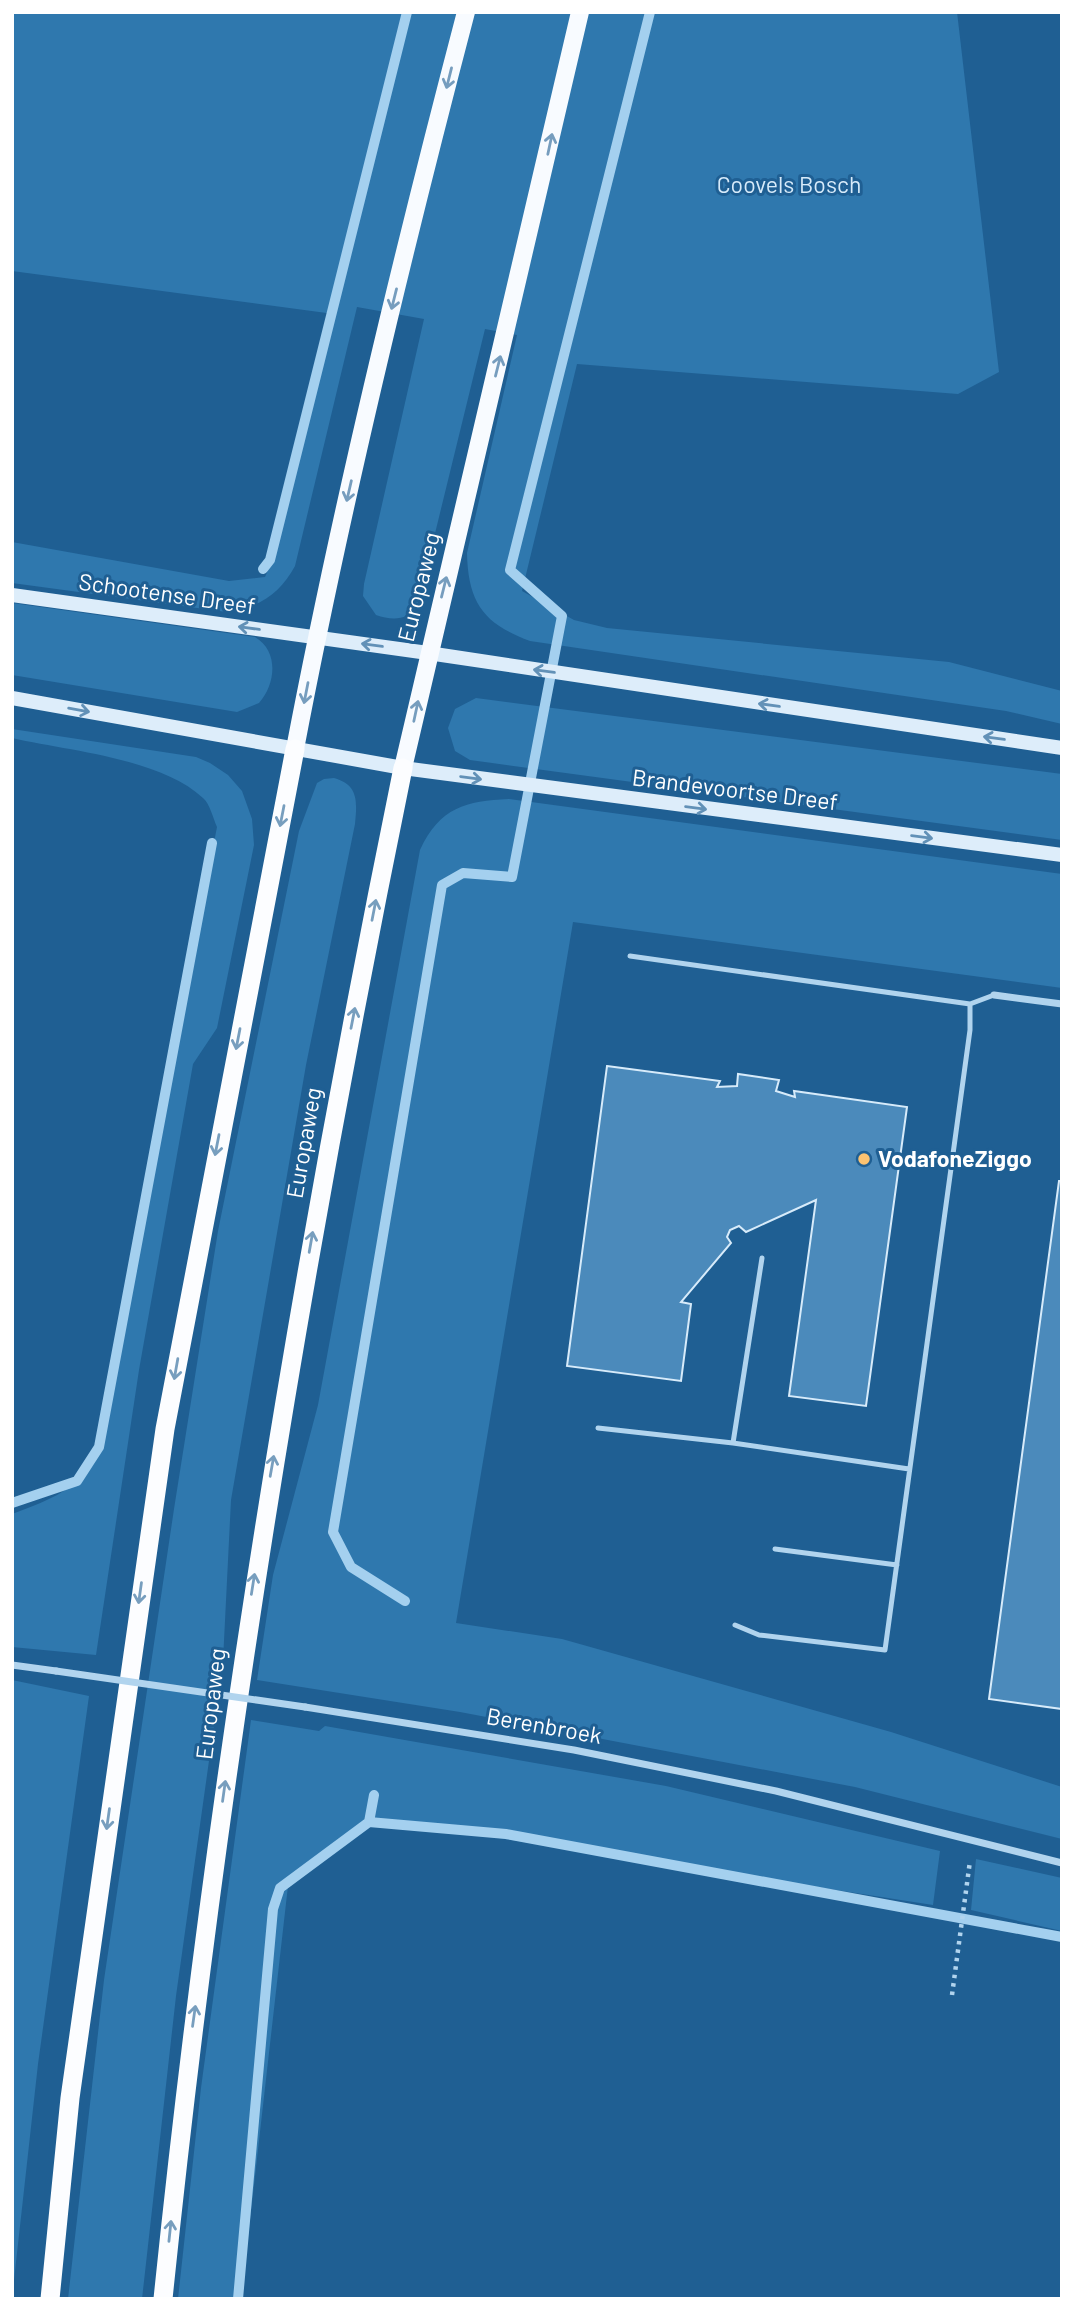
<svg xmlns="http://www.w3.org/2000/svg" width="1074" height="2311" font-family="Barlow,sans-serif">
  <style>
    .green { fill: #2f78ae }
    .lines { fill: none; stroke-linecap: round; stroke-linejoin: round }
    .stream { stroke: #a4d0ef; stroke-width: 10 }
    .building { fill: #4b8abb; stroke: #d7ebfa; stroke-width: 2 }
    .path { stroke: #b1d4ee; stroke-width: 4.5; stroke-dasharray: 3.5 5; stroke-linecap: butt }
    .service { stroke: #b1d4ee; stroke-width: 5 }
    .minor { stroke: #b1d4ee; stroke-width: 7 }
    .secondary { stroke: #ddedfa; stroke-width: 14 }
    .primary { stroke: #f8fbff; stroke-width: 18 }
    .trunk { stroke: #fcfdff; stroke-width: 19 }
    .minor-bridge { stroke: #b1d4ee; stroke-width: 7 }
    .oneway { stroke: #769dbe }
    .oneway2 { stroke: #6291b7 }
    .oneway3 { stroke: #779ebe }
    .poi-dot { fill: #fcc371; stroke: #1f5f93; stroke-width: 2.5 }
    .labels { text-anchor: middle; stroke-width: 6; stroke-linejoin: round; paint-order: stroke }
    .park-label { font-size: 23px; fill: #d7ebfa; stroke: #1f5f93 }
    .street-label { font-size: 23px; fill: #fff; stroke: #1f5f93 }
    .poi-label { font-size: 23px; font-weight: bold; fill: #fff; stroke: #1f5f93; text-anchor: start }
  </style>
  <rect width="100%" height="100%" fill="#1f5f93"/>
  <path class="green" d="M 12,12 L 957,12 L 999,372 L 958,394 L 577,364 L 522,591 L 574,620 L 607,628 L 949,662 L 1062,691 L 1062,724 L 1006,711 L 530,641 C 484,624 468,603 467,553 L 517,335 L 485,329 L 417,607 C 407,621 391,620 376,615 L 363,596 L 364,584 L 424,319 L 357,307 L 295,566 C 280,594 258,608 227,612 L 12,583 L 12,542 L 229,581 L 265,577 L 275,554 L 334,314 L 12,271 Z
    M 12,603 L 255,637 C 279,651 276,684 259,703 L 237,712 L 12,675 Z
    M 476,698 L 1062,774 L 1062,840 L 470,760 L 455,751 L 448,728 L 455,709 Z
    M 12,729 L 196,757 L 210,763 L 228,775 L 242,791 L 252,819 L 254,845 L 217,1028 L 193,1064 L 139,1370 L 96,1655 L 12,1647 L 12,1514 C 45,1502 71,1492 93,1465 L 217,827 C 213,818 210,804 203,798 C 160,758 69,751 12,738 Z
    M 334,778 C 359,785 357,802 355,824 L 306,1065 L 231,1500 L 223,1661 L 176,1996 L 142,2299 L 68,2299 L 104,1980 L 174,1509 L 218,1231 L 299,831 L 317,783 L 324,779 Z
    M 509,799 L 1062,874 L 1062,988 L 573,922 L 456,1623 L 562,1639 L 891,1732 L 1062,1787 L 1062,1839 L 855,1787 L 460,1712 L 257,1680 L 273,1575 L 318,1405 L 420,850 C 440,807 466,801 509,799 Z
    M 12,1680 L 89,1696 L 38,2064 L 12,2298 Z
    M 251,1720 L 319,1731 L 325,1726 L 666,1786 L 940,1851 L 933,1905 L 376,1819 L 344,1835 L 289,1877 L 241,2299 L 178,2299 L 201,2088 Z
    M 976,1859 L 1062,1878 L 1062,1931 L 971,1910 Z"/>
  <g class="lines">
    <path class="stream" d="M 263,569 L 270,560 L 407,12
      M 12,1503 L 77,1481 L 99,1447 L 212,843
      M 405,1601 L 351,1567 L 333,1532 L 442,885 L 463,873 L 512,877 L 562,616 L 510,570 L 650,12
      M 374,1795 L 369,1822 L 506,1834 L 1062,1937
      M 238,2299 L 273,1909 L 280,1888 L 369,1822"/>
  </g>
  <path class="building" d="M 607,1066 L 720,1081 L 717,1087 L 737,1086 L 738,1074 L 779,1080 L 776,1091 L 795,1097 L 794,1091 L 907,1107 L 866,1406 L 789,1396 L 816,1200 L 746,1232 L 739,1226 L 730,1230 L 727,1237 L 731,1243 L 681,1302 L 691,1304 L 681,1381 L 567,1366 Z
    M 1059,1181 L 1062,1181 L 1062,1709 L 989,1699 Z"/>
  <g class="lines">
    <path class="path" d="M 952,1995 L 970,1861"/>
    <path class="service" d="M 630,956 L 970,1004
      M 598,1428 L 733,1443 L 909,1469
      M 733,1443 L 762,1258
      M 775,1549 L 897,1565
      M 735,1625 L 759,1635 L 885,1650 L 970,1030 L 970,1004 L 994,995"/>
    <path class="minor" d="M 994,995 L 1062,1004
      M 12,1665 L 56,1671
      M 305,1707 L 574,1750 L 776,1791 L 1062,1863"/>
    <path class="secondary" d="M 12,595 L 428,653 L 1062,748
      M 12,698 L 403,768 L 1062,855"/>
    <path class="primary" d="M 295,749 C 342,502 402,256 466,12
      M 403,768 L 580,12"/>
    <path class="trunk" d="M 50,2299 L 70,2098 L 165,1429 L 295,749
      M 163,2299 C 216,1783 299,1276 403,768"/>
    <path class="minor-bridge" d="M 56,1671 L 305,1707"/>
  </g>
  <defs><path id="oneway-shaft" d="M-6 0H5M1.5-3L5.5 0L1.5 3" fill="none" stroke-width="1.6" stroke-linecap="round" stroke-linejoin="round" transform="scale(1.75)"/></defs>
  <g class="oneway">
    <use href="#oneway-shaft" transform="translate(449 78) rotate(104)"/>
    <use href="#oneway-shaft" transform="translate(550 144) rotate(-78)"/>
    <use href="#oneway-shaft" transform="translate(394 299) rotate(104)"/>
    <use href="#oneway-shaft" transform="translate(498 366) rotate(-76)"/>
    <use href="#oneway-shaft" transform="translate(349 491) rotate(103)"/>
    <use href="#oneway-shaft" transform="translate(444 587) rotate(-76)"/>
    <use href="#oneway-shaft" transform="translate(306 693) rotate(101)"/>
    <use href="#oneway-shaft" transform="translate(416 711) rotate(-78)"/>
  </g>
  <g class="oneway2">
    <use href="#oneway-shaft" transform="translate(249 628) rotate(-172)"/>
    <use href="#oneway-shaft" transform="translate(372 645) rotate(-172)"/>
    <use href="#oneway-shaft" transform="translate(544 671) rotate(-172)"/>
    <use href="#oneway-shaft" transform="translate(769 705) rotate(-172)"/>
    <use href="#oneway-shaft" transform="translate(79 710) rotate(10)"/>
    <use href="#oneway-shaft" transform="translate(994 738) rotate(-172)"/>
    <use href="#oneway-shaft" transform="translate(471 778) rotate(8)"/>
    <use href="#oneway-shaft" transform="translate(696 808) rotate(7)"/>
    <use href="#oneway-shaft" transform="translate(922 837) rotate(7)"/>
  </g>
  <g class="oneway3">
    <use href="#oneway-shaft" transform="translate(282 816) rotate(101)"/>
    <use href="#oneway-shaft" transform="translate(374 910) rotate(-79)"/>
    <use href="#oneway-shaft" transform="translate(353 1018) rotate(-79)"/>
    <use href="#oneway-shaft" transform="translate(238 1039) rotate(101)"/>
    <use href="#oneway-shaft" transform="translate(217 1145) rotate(101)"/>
    <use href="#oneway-shaft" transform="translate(311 1242) rotate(-80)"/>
    <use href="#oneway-shaft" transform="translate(176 1369) rotate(100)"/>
    <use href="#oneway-shaft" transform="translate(272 1466) rotate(-80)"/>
    <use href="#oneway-shaft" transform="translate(253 1584) rotate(-81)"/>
    <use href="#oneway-shaft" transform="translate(140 1593) rotate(98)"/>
    <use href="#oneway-shaft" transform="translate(224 1791) rotate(-82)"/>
    <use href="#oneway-shaft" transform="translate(108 1819) rotate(98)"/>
    <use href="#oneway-shaft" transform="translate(194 2016) rotate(-82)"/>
    <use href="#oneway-shaft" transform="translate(170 2231) rotate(-84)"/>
  </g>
  <circle class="poi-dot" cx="864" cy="1159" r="7"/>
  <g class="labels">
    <g class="park-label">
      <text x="789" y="193">Coovels Bosch</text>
    </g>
    <g class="street-label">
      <text transform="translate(419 587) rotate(-76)" y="8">Europaweg</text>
      <text transform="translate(167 594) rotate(8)" y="8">Schootense Dreef</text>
      <text transform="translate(735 790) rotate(7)" y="8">Brandevoortse Dreef</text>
      <text transform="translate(304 1143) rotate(-80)" y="8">Europaweg</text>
      <text transform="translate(211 1704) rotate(-83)" y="8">Europaweg</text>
      <text transform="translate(544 1726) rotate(10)" y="8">Berenbroek</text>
    </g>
    <g class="poi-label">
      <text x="878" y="1167">VodafoneZiggo</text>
    </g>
  </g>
  <rect width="1074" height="2311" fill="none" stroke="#ffffff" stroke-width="28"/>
</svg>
